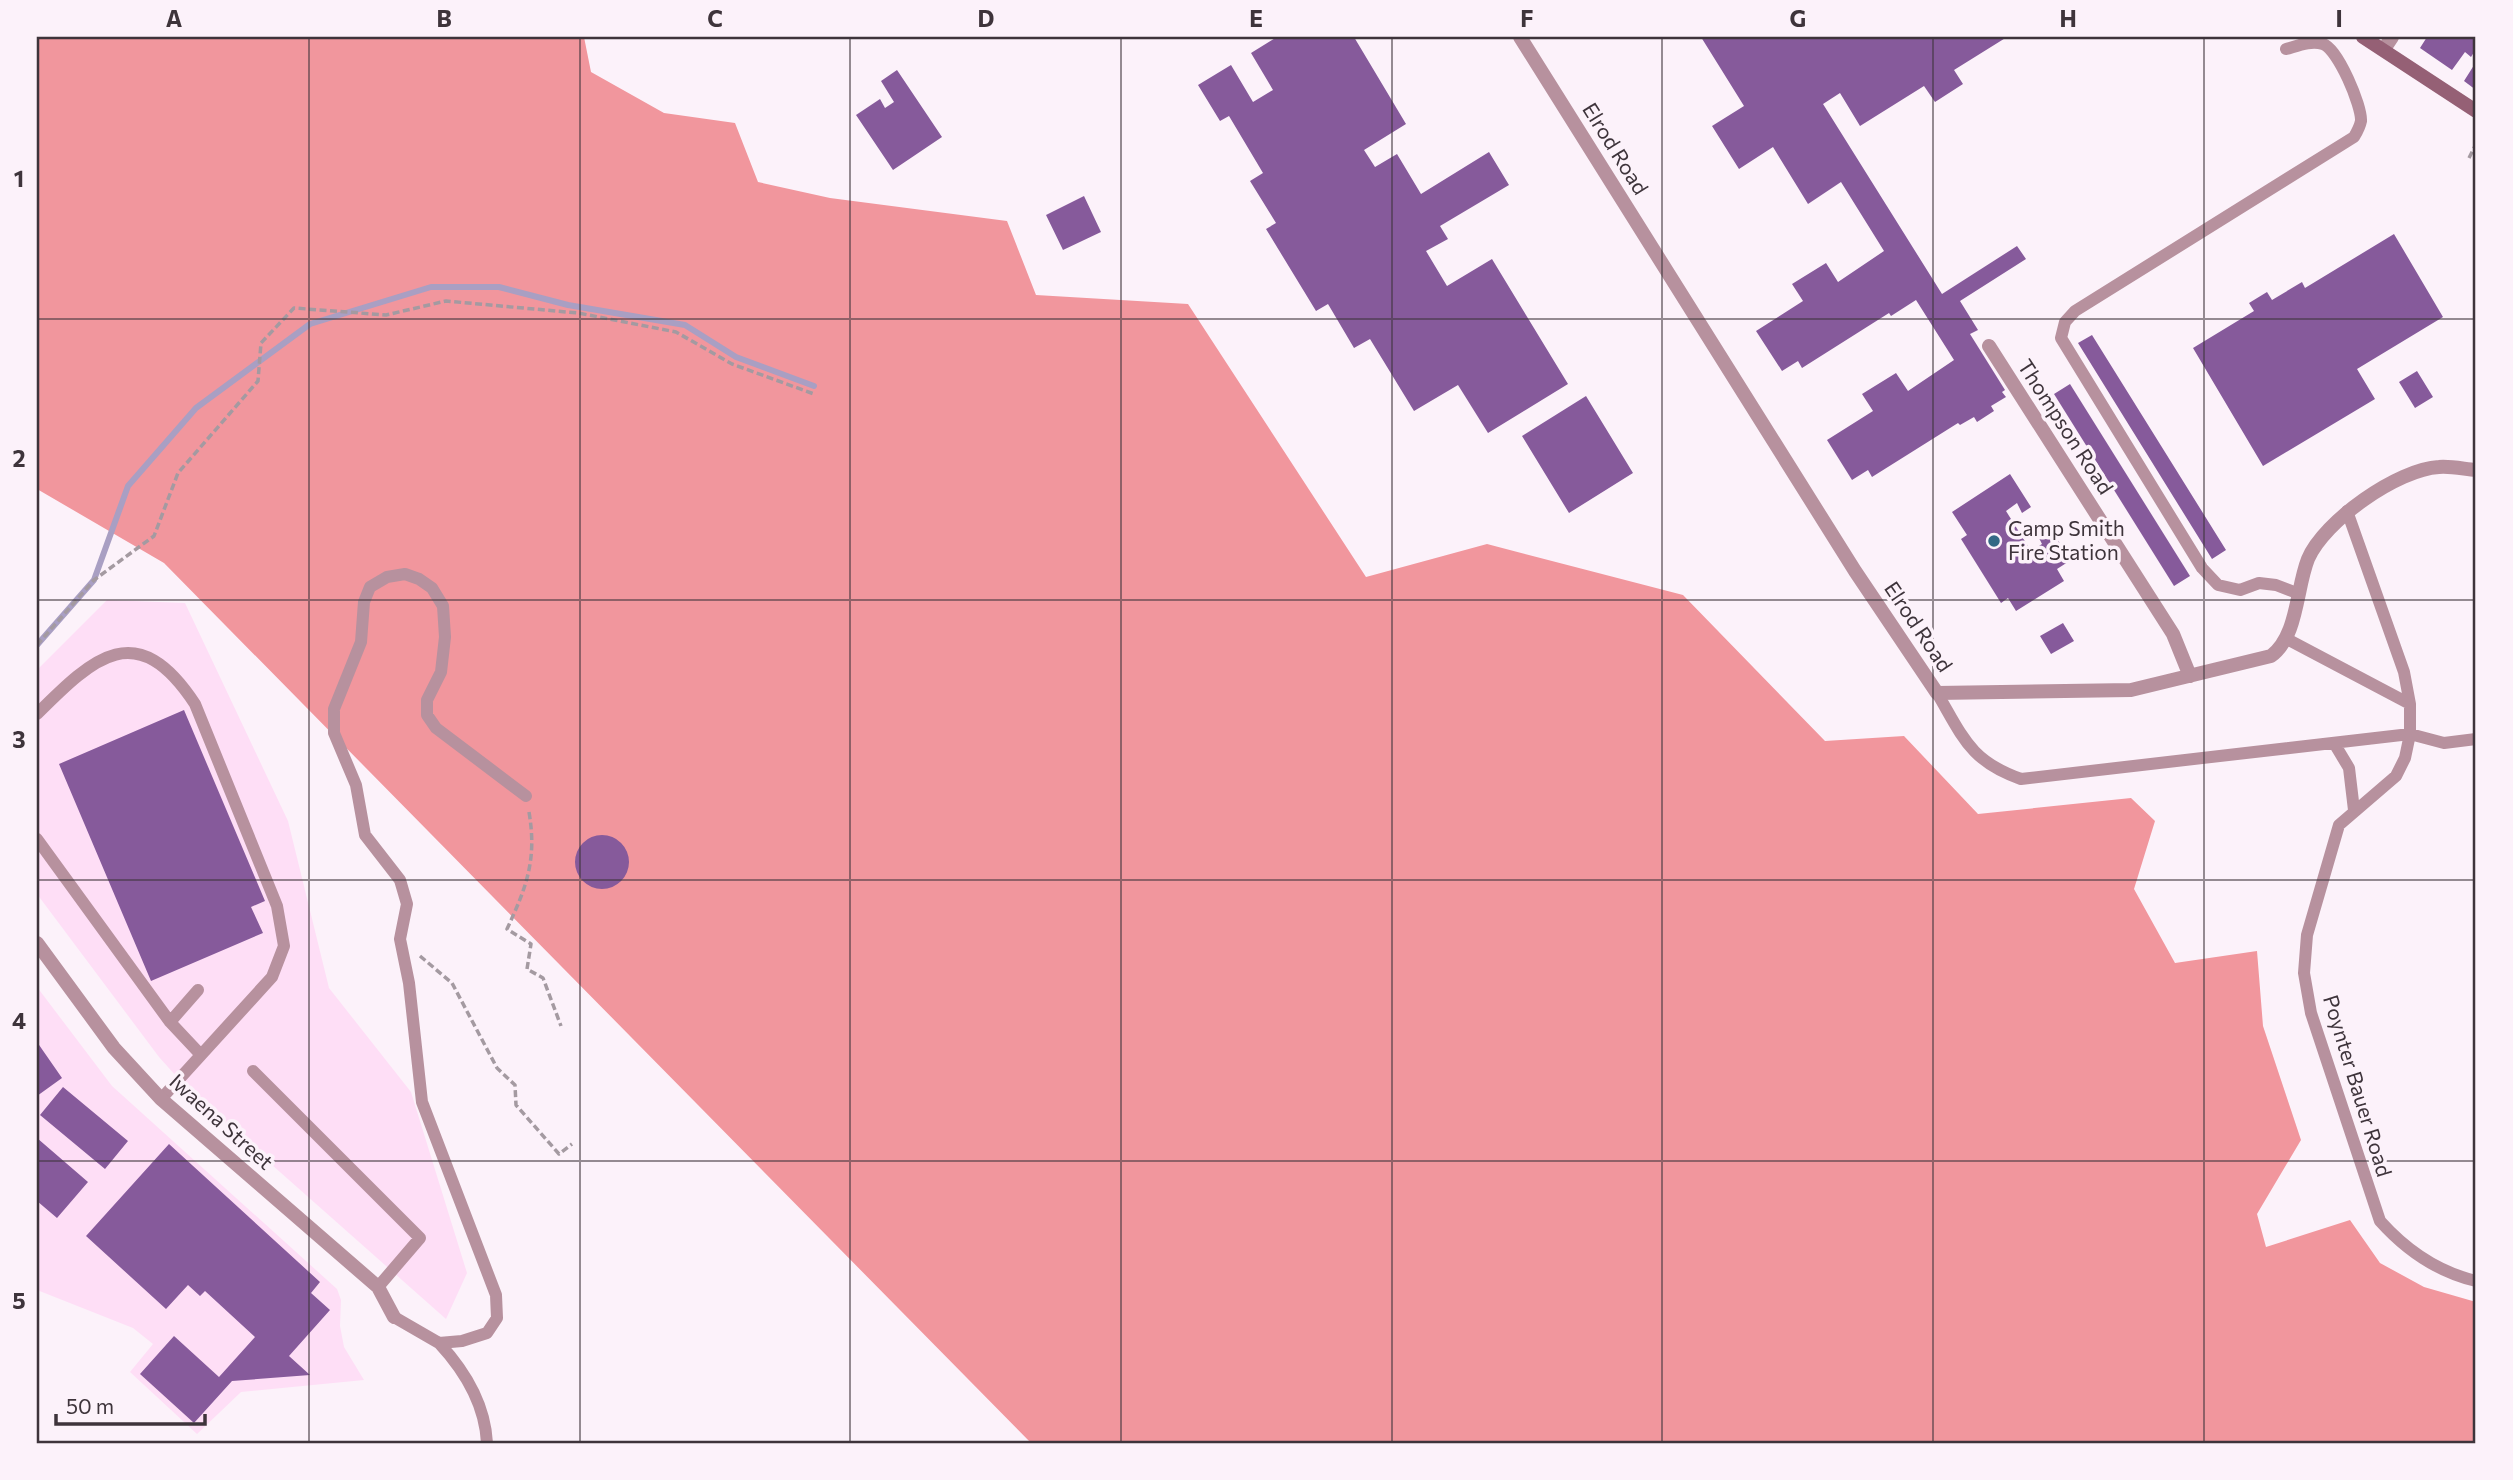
<svg xmlns="http://www.w3.org/2000/svg" width="2513" height="1480" font-family="Commissioner,sans-serif">
  <style>
    .built { fill: #fedef6 }
    .forest { fill: #f1969d }
    .lines { fill: none; stroke-linecap: round; stroke-linejoin: round }
    .stream { stroke: #a99fc3; stroke-width: 6 }
    .building { fill: #865a9b }
    .path { stroke: #a49aa1; stroke-width: 3.5; stroke-dasharray: 7 3.5; stroke-linecap: butt }
    .lane { stroke: #b7919e; stroke-width: 12 }
    .street { stroke: #b7919e; stroke-width: 14 }
    .secondary { stroke: #956075; stroke-width: 14 }
    .grid { fill: none; stroke: #3e343b; stroke-width: 2; stroke-opacity: 0.55 }
    .poi-dot { fill: #336985; stroke: #fcf2fa; stroke-width: 2.5 }
    .labels { text-anchor: middle; stroke-width: 7; stroke-linejoin: round; paint-order: stroke }
    .street-label { font-size: 21px; fill: #3e343b; stroke: #fcf2fa }
    .poi-label { font-size: 21px; fill: #3e343b; stroke: #fcf2fa; text-anchor: start }
    .neatline { fill: none; stroke: #3e343b; stroke-width: 2.5 }
    .grid-label { font-size: 23px; text-anchor: middle; font-weight: bold; fill: #3e343b }
  </style>
  <rect width="100%" height="100%" fill="#fcf2fa"/>
  <path class="built" d="M 107,600 L 185,603 L 288,821 L 329,988 L 411,1092 L 467,1273 L 446,1319 L 194,1096 L 159,1057 L 37,894 L 37,670 Z
    M 37,987 L 112,1086 L 337,1289 L 341,1300 L 340,1326 L 344,1347 L 364,1380 L 241,1392 L 197,1434 L 130,1372 L 153,1344 L 133,1328 L 37,1290 Z"/>
  <path class="forest" d="M 37,37 L 584,37 L 591,72 L 664,113 L 735,123 L 758,182 L 830,198 L 1007,221 L 1036,295 L 1188,304 L 1366,577 L 1487,544 L 1683,595 L 1825,741 L 1904,736 L 1978,814 L 2131,798 L 2155,821 L 2134,889 L 2175,963 L 2257,951 L 2263,1026 L 2301,1140 L 2257,1214 L 2266,1247 L 2350,1220 L 2380,1263 L 2424,1287 L 2476,1302 L 2476,1443 L 1031,1443 L 164,563 L 37,489 Z"/>
  <g class="lines">
    <path class="stream" d="M 37,645 L 94,580 L 128,486 L 196,408 L 310,324 L 431,287 L 499,287 L 568,305 L 685,325 L 736,357 L 814,386"/>
  </g>
  <path class="building" d="M 1277,37 L 1354,37 L 1406,124 L 1364,150 L 1375,167 L 1397,154 L 1421,194 L 1489,152 L 1509,185 L 1440,226 L 1448,239 L 1426,251 L 1447,286 L 1492,259 L 1568,384 L 1488,433 L 1458,385 L 1414,411 L 1370,339 L 1354,348 L 1328,304 L 1316,311 L 1266,229 L 1276,223 L 1250,181 L 1263,173 L 1229,116 L 1220,121 L 1198,85 L 1231,65 L 1253,102 L 1273,90 L 1251,53 Z
    M 1701,37 L 2007,37 L 1954,70 L 1963,84 L 1935,102 L 1924,86 L 1860,126 L 1840,93 L 1823,104 L 1942,294 L 2017,246 L 2026,259 L 1960,301 L 1978,330 L 1970,334 L 2005,390 L 2002,392 L 2006,397 L 1991,406 L 1994,411 L 1977,422 L 1974,417 L 1960,425 L 1958,423 L 1872,477 L 1868,470 L 1852,480 L 1827,440 L 1873,411 L 1862,394 L 1896,373 L 1908,391 L 1954,360 L 1916,300 L 1891,316 L 1889,313 L 1802,368 L 1798,361 L 1782,371 L 1756,331 L 1803,301 L 1792,284 L 1826,263 L 1838,282 L 1884,251 L 1841,182 L 1808,204 L 1773,147 L 1739,169 L 1712,126 L 1744,106 Z
    M 2427,37 L 2472,37 L 2476,40 L 2476,49 L 2471,57 L 2465,52 L 2452,70 L 2420,48 Z
    M 2476,62 L 2476,90 L 2464,81 Z
    M 897,70 L 942,137 L 893,170 L 856,115 L 880,99 L 885,108 L 894,102 L 881,81 Z
    M 1084,196 L 1101,232 L 1063,250 L 1046,215 Z
    M 2394,234 L 2443,317 L 2357,369 L 2375,399 L 2263,466 L 2193,348 L 2254,311 L 2249,303 L 2267,292 L 2272,300 L 2302,282 L 2305,288 Z
    M 2092,335 L 2226,550 L 2212,559 L 2078,343 Z
    M 2417,371 L 2433,397 L 2415,408 L 2399,382 Z
    M 2070,384 L 2190,576 L 2174,586 L 2054,394 Z
    M 1586,396 L 1633,473 L 1569,513 L 1522,436 Z
    M 2010,474 L 2031,507 L 2022,513 L 2017,503 L 2006,511 L 2031,551 L 2042,544 L 2039,538 L 2051,530 L 2071,560 L 2057,569 L 2064,581 L 2016,611 L 2008,598 L 2001,603 L 1961,539 L 1967,535 L 1952,512 Z
    M 2063,623 L 2074,641 L 2051,654 L 2040,636 Z
    M 184,710 L 265,901 L 251,907 L 263,933 L 151,981 L 59,764 Z
    M575 862a27 27 0 1 1 54 0a27 27 0 1 1-54 0Z
    M 37,1042 L 62,1078 L 37,1096 Z
    M 63,1087 L 128,1141 L 105,1169 L 40,1115 Z
    M 37,1138 L 88,1182 L 57,1218 L 37,1201 Z
    M 169,1144 L 320,1282 L 311,1293 L 330,1310 L 289,1356 L 310,1375 L 232,1381 L 194,1423 L 140,1374 L 174,1336 L 219,1377 L 255,1337 L 205,1291 L 200,1296 L 188,1285 L 166,1309 L 86,1236 Z"/>
  <g class="lines">
    <path class="path" d="M 2469,158 L 2476,144
      M 37,645 L 94,580 L 154,536 L 178,473 L 258,381 L 261,343 L 294,308 L 386,315 L 446,301 L 578,313 L 676,332 L 732,364 L 814,394
      M 529,812 C 537,859 527,886 507,929 L 531,944 L 527,969 L 543,978 L 561,1026
      M 420,956 L 452,983 L 497,1068 L 515,1085 L 516,1105 L 559,1154 L 572,1144"/>
    <path class="lane" d="M 2286,49 C 2297,46 2311,40 2323,44 C 2338,49 2362,106 2361,121 C 2360,126 2357,132 2354,137 L 2075,311 L 2065,322 L 2061,338 L 2202,568 L 2218,585 L 2240,590 L 2259,583 L 2276,585 L 2297,593
      M 2347,511 L 2404,672 L 2410,704 L 2410,734 L 2405,758 L 2396,776 L 2339,825 L 2307,935 L 2304,973 L 2311,1013 L 2380,1221 C 2406,1250 2438,1272 2476,1281
      M 2287,639 L 2410,704
      M 1937,693 C 1963,737 1970,761 2021,779 L 2410,734 L 2444,743 L 2476,739
      M 37,714 C 94,657 137,616 195,704 L 277,906 L 284,946 L 272,977 L 161,1099
      M 2334,743 L 2349,768 L 2354,810
      M 37,839 L 170,1022 L 201,1055
      M 170,1022 L 198,990
      M 253,1071 L 420,1238 L 378,1287
      M 394,1317 L 439,1343 L 462,1341 L 487,1333 L 497,1318 L 496,1295 L 422,1102 L 409,983 L 400,939 L 407,904 L 400,880 L 365,835 L 356,785 L 334,733 L 334,709 L 361,642 L 364,602 L 370,587 L 387,577 L 405,574 L 419,579 L 432,588 L 443,606 L 445,637 L 441,672 L 427,700 L 427,715 L 436,728 L 526,796
      M 439,1343 C 465,1371 485,1404 487,1443"/>
    <path class="street" d="M 1520,37 L 1855,571 L 1937,693 L 2131,690 L 2271,656 C 2298,636 2296,589 2308,559 C 2324,521 2398,469 2439,467 C 2451,466 2464,469 2476,470
      M 2384,49 L 2392,37
      M 1989,346 L 2173,634 L 2190,676
      M 37,943 L 114,1048 L 161,1099 L 378,1287 L 394,1317"/>
    <path class="secondary" d="M 2363,37 L 2476,111"/>
  </g>
  <path class="grid" d="M 309,37 L 309,1443M 580,37 L 580,1443M 850,37 L 850,1443M 1121,37 L 1121,1443M 1392,37 L 1392,1443M 1662,37 L 1662,1443M 1933,37 L 1933,1443M 2204,37 L 2204,1443M 37,319 L 2476,319M 37,600 L 2476,600M 37,880 L 2476,880M 37,1161 L 2476,1161"/>
  <circle class="poi-dot" cx="1994" cy="541" r="7"/>
  <g class="labels">
    <g class="street-label">
      <text transform="translate(1615 149) rotate(58)" y="7">Elrod Road</text>
      <text transform="translate(2065 427) rotate(57)" y="7">Thompson Road</text>
      <text transform="translate(1918 627) rotate(56)" y="7">Elrod Road</text>
      <text transform="translate(2357 1086) rotate(73)" y="7">Poynter Bauer Road</text>
      <text transform="translate(221 1122) rotate(42)" y="7">Iwaena Street</text>
    </g>
    <g class="poi-label">
      <text x="2008" y="536">Camp Smith<tspan x="2008" dy="24">Fire Station</tspan></text>
    </g>
  </g>
  <rect width="2513" height="1480" fill="none" stroke="#fcf2fa" stroke-width="77"/>
  <path d="M56 1414v10h149v-10" fill="none" stroke="#3e343b" stroke-width="3.5"/>
  <text x="66" y="1414" font-size="21" fill="#3e343b" stroke="#fcf2fa" stroke-width="5" paint-order="stroke">50 m</text>
  <rect x="38" y="38" width="2436" height="1404" class="neatline"/>
  <g class="grid-label">
    <text x="174" y="27">A</text>
    <text x="444" y="27">B</text>
    <text x="715" y="27">C</text>
    <text x="986" y="27">D</text>
    <text x="1256" y="27">E</text>
    <text x="1527" y="27">F</text>
    <text x="1798" y="27">G</text>
    <text x="2068" y="27">H</text>
    <text x="2339" y="27">I</text>
    <text x="19" y="187">1</text>
    <text x="19" y="467">2</text>
    <text x="19" y="748">3</text>
    <text x="19" y="1029">4</text>
    <text x="19" y="1309">5</text>
  </g>
</svg>
